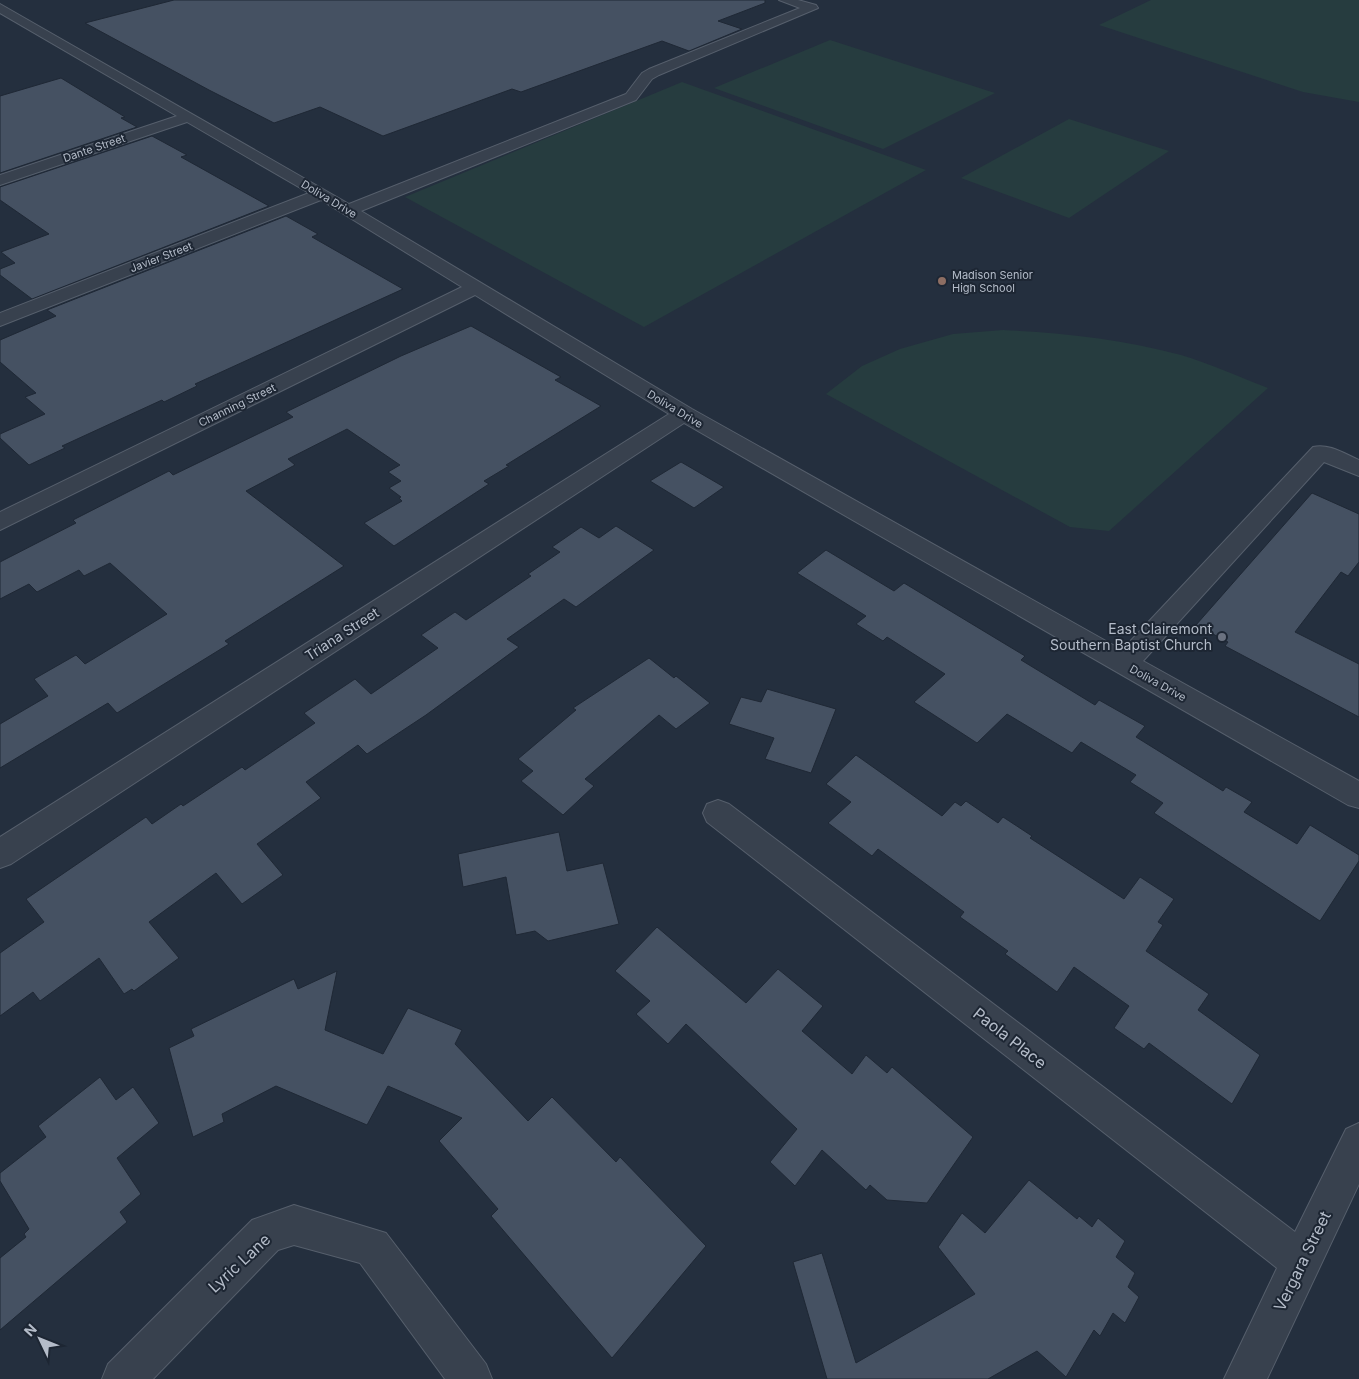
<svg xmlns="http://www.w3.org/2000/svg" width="1359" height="1379" font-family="Inter,sans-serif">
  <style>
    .green { fill: #263c3f }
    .building { fill: #455162; stroke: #1f2835 }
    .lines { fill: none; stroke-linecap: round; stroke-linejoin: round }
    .minor-casing { stroke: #565f6c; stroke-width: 2 }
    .minor { fill: #38414e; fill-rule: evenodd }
    .education-dot { fill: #8d6e63; stroke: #1d2633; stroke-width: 2 }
    .worship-dot { fill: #6b7280; stroke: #1d2633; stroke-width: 2 }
    .labels { text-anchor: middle; stroke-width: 4; stroke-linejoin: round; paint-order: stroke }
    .far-street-label { font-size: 11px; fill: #b4bcc9; stroke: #1d2633 }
    .far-poi-label { font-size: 11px; fill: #b4bcc9; stroke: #1d2633; text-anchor: start }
    .poi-label { font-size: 14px; fill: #b4bcc9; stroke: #1d2633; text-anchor: end }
    .street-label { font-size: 14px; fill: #b4bcc9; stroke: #1d2633 }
    .near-street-label { font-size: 16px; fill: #b4bcc9; stroke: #1d2633 }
  </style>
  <rect width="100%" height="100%" fill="#242f3e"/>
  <path class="green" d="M 1151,0 L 1359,0 L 1359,102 L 1303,92 L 1099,25 Z
    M 830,40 L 995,93 L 883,149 L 714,88 Z
    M 682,82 L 926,170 L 644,327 L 405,197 Z
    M 1069,119 L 1169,151 L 1069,218 L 961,178 Z
    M 1003,330 C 1064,333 1122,339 1181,355 C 1211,364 1239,377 1268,388 L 1109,531 L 1070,527 L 826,394 L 862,366 L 900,349 L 953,334 Z"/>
  <path class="building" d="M 174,0 L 765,0 L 765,3 L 718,21 L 742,29 L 689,51 L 662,41 L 521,92 L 512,89 L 383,136 L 320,107 L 274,123 L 209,90 L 85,23 Z
    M 61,78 L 125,117 L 121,118 L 137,127 L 0,173 L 0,96 Z
    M 152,136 L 187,155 L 181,157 L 269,206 L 32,299 L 0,275 L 0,269 L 15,263 L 1,252 L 49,234 L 0,200 L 0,187 Z
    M 286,216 L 318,234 L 312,237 L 403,289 L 195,384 L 197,386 L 164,402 L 162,400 L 62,446 L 65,448 L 29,465 L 0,438 L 0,434 L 45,414 L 25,397 L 36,393 L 0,362 L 0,340 L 56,316 L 47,310 Z
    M 471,326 L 561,377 L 555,380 L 601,406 L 506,465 L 509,466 L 484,481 L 489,484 L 394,546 L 364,523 L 402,501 L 399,498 L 401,497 L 389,488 L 401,481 L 388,472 L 400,465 L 347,429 L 288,459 L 295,465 L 246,491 L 344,566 L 225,641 L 229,644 L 117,713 L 108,703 L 0,768 L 0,724 L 48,696 L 34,679 L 76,655 L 85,664 L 167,614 L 110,563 L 84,576 L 79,570 L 37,592 L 29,584 L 0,599 L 0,562 L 76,523 L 73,520 L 169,471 L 173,475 L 293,417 L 286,412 L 401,356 Z
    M 681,462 L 724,487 L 694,508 L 650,481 Z
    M 1312,493 L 1359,514 L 1359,562 L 1348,576 L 1341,572 L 1295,632 L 1359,664 L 1359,717 L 1225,646 L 1228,642 L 1196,625 Z
    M 616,526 L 654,550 L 576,607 L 564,599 L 507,639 L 519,647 L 426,715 L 367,754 L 358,745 L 306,782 L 321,798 L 257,844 L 283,875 L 242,904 L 216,873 L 149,922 L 179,958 L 134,991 L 132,989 L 124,994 L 99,958 L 40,1001 L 33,992 L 0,1016 L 0,953 L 44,922 L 26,899 L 146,817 L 152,824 L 181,804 L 183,806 L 242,767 L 245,770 L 315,723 L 304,713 L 355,679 L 371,694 L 438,648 L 421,635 L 455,612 L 466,620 L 531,576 L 528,574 L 560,552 L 552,547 L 581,527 L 599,538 Z
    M 826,550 L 894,591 L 904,583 L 1025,656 L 1021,660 L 1095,705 L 1099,700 L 1145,726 L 1136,737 L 1223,791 L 1226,787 L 1252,802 L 1244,812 L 1297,844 L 1310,825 L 1359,855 L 1359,861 L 1320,921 L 1154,813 L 1163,803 L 1130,782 L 1136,775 L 1081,742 L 1072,753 L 1007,714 L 977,743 L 914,702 L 945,674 L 887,637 L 883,641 L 856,624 L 866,616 L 797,573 Z
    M 649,658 L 674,678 L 676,676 L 710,703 L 676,729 L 659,715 L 585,779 L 594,786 L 563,815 L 521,781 L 533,771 L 518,759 L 576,710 L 573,708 Z
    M 767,689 L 836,709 L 811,773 L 765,759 L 774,738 L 729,724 L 741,697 L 761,702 Z
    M 856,755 L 942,816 L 955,802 L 961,806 L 966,801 L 998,823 L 1003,817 L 1032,836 L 1030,838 L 1124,899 L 1140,877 L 1174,899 L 1158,922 L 1163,925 L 1146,951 L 1209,994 L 1198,1010 L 1260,1055 L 1232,1104 L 1149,1043 L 1144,1049 L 1114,1028 L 1129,1006 L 1074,967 L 1057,992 L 1005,954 L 1008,951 L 960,917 L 964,912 L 878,849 L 872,856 L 828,823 L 851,802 L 826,784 Z
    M 559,832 L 567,871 L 603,863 L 619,924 L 548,941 L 535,931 L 516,935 L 506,877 L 463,887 L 458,854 Z
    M 657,927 L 746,1003 L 778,969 L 823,1006 L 802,1031 L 852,1074 L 866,1055 L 887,1073 L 892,1067 L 973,1137 L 927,1203 L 887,1200 L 870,1185 L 866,1190 L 822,1150 L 795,1186 L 770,1162 L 797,1129 L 686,1024 L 668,1044 L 636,1014 L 650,1001 L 615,971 Z
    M 337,971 L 325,1030 L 383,1054 L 408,1008 L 462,1030 L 455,1044 L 528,1121 L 552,1097 L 616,1162 L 620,1157 L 706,1246 L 612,1358 L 491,1216 L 498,1209 L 439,1141 L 462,1118 L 388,1086 L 367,1125 L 276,1086 L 222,1114 L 224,1122 L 193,1137 L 169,1048 L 194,1036 L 191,1029 L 294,979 L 298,989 Z
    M 100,1077 L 116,1100 L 133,1087 L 159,1123 L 117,1158 L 141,1194 L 120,1212 L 127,1222 L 0,1330 L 0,1258 L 26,1237 L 24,1234 L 29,1229 L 0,1181 L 0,1173 L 46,1137 L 38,1126 Z
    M 1029,1180 L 1077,1219 L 1079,1216 L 1092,1227 L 1098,1218 L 1125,1241 L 1116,1257 L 1135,1273 L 1128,1287 L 1139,1297 L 1125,1323 L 1113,1313 L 1100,1336 L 1094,1330 L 1066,1377 L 1037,1351 L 988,1379 L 827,1379 L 793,1262 L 822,1253 L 856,1363 L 975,1294 L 938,1247 L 962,1213 L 985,1233 Z"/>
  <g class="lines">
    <g class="minor-casing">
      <path id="minor" d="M 779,0 L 798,0 L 816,5 L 818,8 L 659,75 L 652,79 L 636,100 L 361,211 L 692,409 L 1122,650 L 1313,447 C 1329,443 1345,454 1359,460 L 1359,476 L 1324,462 L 1143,661 L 1359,781 L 1359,808 L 1348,805 L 684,423 L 11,864 L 0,868 L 0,837 L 669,414 L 475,295 L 0,530 L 0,512 L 462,287 L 321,200 L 0,326 L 0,313 L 309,193 L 187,122 L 0,185 L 0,175 L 177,116 L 0,13 L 0,4 L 349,204 L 626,94 L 642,73 L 649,69 L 800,8 Z
        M 718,800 L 729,804 L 1295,1232 L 1346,1129 L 1359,1123 L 1359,1184 L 1267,1379 L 1224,1379 L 1277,1268 L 707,822 L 703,813 L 707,804 Z
        M 294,1205 L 386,1233 L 486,1364 L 492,1379 L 445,1379 L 360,1263 L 294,1245 L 278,1250 L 153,1379 L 102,1379 L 108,1364 L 252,1220 Z"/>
    </g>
    <use href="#minor" class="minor"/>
  </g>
  <circle class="education-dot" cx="942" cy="281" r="5"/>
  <circle class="worship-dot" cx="1222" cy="637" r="5"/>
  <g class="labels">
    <g class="far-street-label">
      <text transform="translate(94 148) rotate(-19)" y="4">Dante Street</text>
      <text transform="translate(329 199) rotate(31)" y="4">Doliva Drive</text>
      <text transform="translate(161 257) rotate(-21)" y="4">Javier Street</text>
      <text transform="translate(237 405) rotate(-26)" y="4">Channing Street</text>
      <text transform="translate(675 409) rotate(31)" y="4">Doliva Drive</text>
      <text transform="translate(1158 683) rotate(29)" y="4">Doliva Drive</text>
    </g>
    <g class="far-poi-label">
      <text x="952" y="279">Madison Senior<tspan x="952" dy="13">High School</tspan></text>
    </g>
    <g class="poi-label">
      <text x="1212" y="634">East Clairemont<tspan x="1212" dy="16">Southern Baptist Church</tspan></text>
    </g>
    <g class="street-label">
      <text transform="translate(342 634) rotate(-33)" y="5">Triana Street</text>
    </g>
    <g class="near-street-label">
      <text transform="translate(1010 1038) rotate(38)" y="6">Paola Place</text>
      <text transform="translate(1302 1261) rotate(-64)" y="6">Vergara Street</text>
      <text transform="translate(239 1263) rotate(-43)" y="6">Lyric Lane</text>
    </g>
  </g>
  <g transform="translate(40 1339) rotate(313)" stroke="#1d2633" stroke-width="4" paint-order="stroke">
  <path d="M0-4L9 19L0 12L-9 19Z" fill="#b4bcc9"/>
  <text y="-8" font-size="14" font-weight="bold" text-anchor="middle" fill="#b4bcc9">N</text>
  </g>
</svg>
